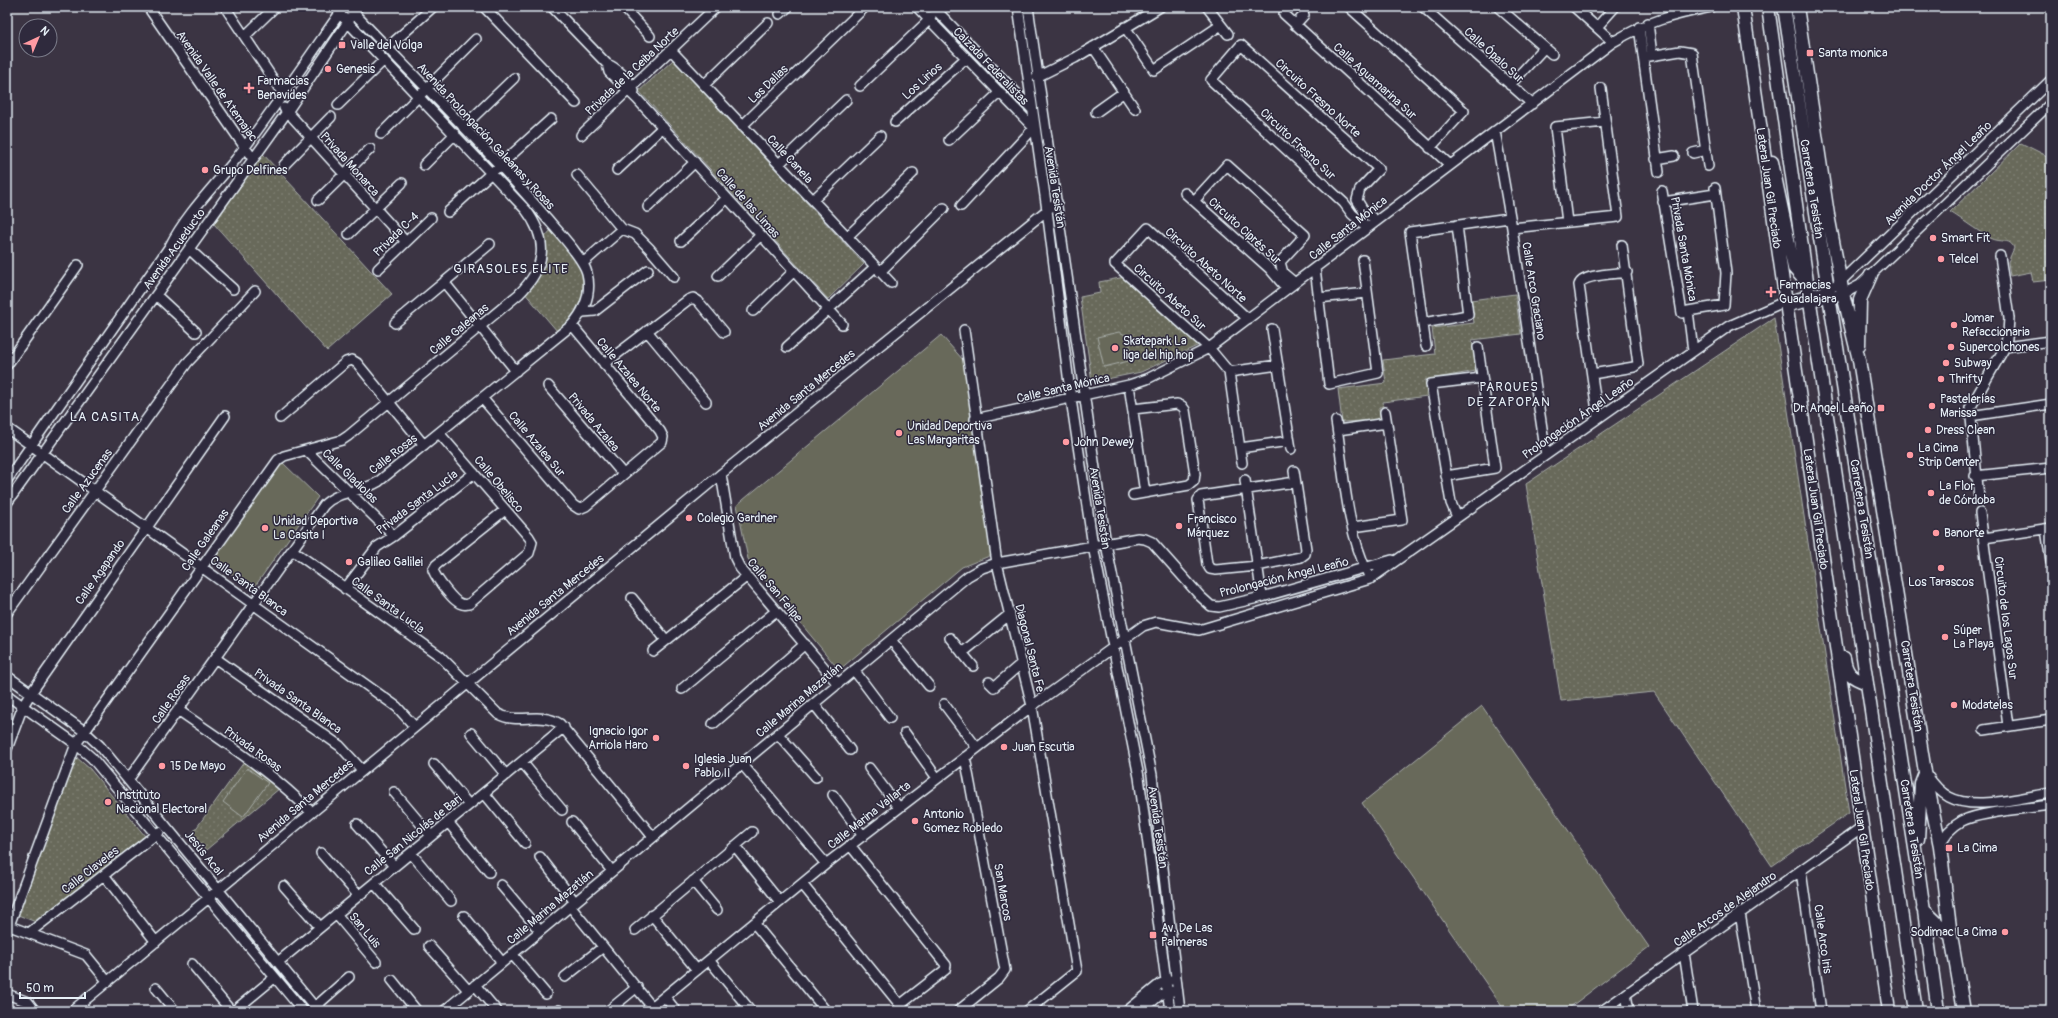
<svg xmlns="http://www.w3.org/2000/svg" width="2058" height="1018" font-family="Pangolin,sans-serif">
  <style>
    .grass { fill: url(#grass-dots); stroke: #a8ada9 }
    .garden { fill: #68695a; stroke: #a8ada9 }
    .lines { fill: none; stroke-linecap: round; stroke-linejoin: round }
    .minor-casing { stroke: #e8f1f8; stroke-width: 12 }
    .major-casing { stroke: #e8f1f8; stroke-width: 15 }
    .minor { stroke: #2f2a3d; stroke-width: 9 }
    .major { stroke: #2f2a3d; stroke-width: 12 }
    .poi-dot { fill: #ff9aa2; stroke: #2f2a3d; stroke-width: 1.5 }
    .labels { text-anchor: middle; stroke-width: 3; stroke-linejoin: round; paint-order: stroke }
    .poi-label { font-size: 12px; fill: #e8f1f8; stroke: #2f2a3d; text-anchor: start }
    .street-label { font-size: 12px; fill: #e8f1f8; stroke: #2f2a3d }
    .neighbourhood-label { font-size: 13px; letter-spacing: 1px; fill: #e8f1f8; stroke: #2f2a3d }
  </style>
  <defs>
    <pattern id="grass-dots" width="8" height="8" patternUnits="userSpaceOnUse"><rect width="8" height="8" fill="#68695a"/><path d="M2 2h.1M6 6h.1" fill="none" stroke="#7e7f72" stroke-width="1.8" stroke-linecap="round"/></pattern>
  </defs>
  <rect width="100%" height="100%" fill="#3b3443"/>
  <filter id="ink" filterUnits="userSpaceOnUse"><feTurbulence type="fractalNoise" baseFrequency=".025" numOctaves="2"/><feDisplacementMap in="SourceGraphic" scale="8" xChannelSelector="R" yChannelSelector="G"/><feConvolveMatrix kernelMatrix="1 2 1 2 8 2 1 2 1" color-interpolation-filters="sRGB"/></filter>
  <g filter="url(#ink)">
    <path class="grass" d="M 673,60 L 864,264 L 828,299 L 639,91 Z
      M 2021,143 L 2051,158 L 2051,280 L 2033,282 L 2031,272 L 2010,276 L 2008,262 L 2014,248 C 2010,239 2004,242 1996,240 C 1988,239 1959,217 1950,212 Z
      M 263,154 L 392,294 L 327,351 L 214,224 Z
      M 552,229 C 561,240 574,252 580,265 C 594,292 577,315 557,331 L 524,292 L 531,285 L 543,239 Z
      M 1125,277 L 1199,345 L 1141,372 L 1092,382 L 1080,297 L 1100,293 L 1099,282 Z
      M 1515,294 L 1521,334 L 1472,340 L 1476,371 L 1425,380 L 1427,396 L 1383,402 L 1384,407 L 1379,407 L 1381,420 L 1342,422 L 1338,389 L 1386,383 L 1383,360 L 1435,354 L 1432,328 L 1474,323 L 1471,300 Z
      M 1774,318 L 1849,813 L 1772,866 L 1654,692 L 1561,701 L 1526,484 Z
      M 76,757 L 90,769 L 145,836 L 36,922 L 18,915 Z
      M 244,762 L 280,788 L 206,850 L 192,834 Z"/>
    <path class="garden" d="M 1119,332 L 1128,336 L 1133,360 L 1104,367 L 1097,337 Z
      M 941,335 L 964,361 L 992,555 L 962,567 L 839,670 L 748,559 L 737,505 Z
      M 281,461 L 318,497 L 253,589 L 212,560 Z
      M 1482,706 L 1649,947 L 1565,1011 L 1505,1011 L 1362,803 Z
      M 247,768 L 268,783 L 243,817 L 223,802 Z"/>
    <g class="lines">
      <g class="minor-casing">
        <path id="minor" d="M 148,7 L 253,159
          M 225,7 L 283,94
          M 484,7 L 576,103
          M 552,7 L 607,64 C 617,68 630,80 634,91
          M 623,7 L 650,36
          M 917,7 L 1034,128
          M 933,7 L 1032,109
          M 1018,7 L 1047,210 L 1071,399 L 1093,546 L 1139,777 L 1170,1011
          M 1028,7 L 1106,544 L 1152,775 L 1180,1011
          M 1207,7 L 1228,34
          M 1349,7 L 1464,111 L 1430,148
          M 1423,7 L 1532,104
          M 1498,7 L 1552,54
          M 1574,7 L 1613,42
          M 780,14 L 788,7
          M 1284,14 L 1450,165
          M 1648,23 L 1652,55
          M 1295,25 L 1304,15
          M 1125,27 L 1154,70 L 1221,25
          M 1597,27 L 1615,7
          M 1639,27 L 1659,172
          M 245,36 L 275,7
          M 1093,47 L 1135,109
          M 387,48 L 433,7
          M 672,51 L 891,283
          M 1644,57 L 1680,51 L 1692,53 L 1708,166
          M 607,64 L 609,72 L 637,99 L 842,324
          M 1037,77 L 1075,58 L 1160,7
          M 704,85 L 768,23
          M 1510,85 L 1544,48
          M 860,86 L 929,20 L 931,16
          M 338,105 L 384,60
          M 284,108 L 406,242
          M 1096,112 L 1124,92
          M 895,122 L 966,58
          M 742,126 L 865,7
          M 463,127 L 514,78
          M 1495,131 L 1512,228 L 1546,455
          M 381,134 L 476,39
          M 581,135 L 716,7
          M 949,140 L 1000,92
          M 1693,153 L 1706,150
          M 1656,159 L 1674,156
          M 779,164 L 846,100
          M 284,165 L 331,117
          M 424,165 L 455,134
          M 617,170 L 663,127
          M 577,175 L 622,229 L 635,234 L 649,248 L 674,277
          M 1662,191 L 1682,313 L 1688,311 L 1693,351
          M 1185,193 L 1270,269 L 1287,289
          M 318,200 L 370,149
          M 813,200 L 880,136
          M 1194,201 L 1227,165 L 1305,235 L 1280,262 L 1283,273 L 1295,283
          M 1663,202 L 1715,194
          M 961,206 L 1034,128
          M 648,207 L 695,162
          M 448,212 L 551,119
          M 1567,222 L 1555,127 L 1605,122
          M 1367,227 L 1352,214 L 1344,203 L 1211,80 L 1241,45 L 1379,169 L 1360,189 L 1357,200 L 1363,210 L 1376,221
          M 1512,228 L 1618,217 L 1601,88
          M 349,234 L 402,183
          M 847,237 L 913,173
          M 681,241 L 727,198
          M 189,249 L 233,289
          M 583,263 L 622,229
          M 1315,268 L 1329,384 L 1378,373 L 1363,260
          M 378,269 L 431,218
          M 880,272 L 944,208
          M 718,276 L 761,235
          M 444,282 L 516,371
          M 156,295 L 196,332
          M 1318,298 L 1367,293
          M 1786,307 L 1843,294 L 1860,285 L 2051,103
          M 753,311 L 794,271
          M 1688,311 L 1724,305 L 1726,273 L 1715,188
          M 583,312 L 595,311 L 648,270
          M 395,323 L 490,244
          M 1423,323 L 1468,315 L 1457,225
          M 1272,329 L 1291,449
          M 964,330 L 997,563 L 1032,706 L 1077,971 L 1027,1011
          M 647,331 L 706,402
          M 1426,346 L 1410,232 L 1509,218
          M 787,347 L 875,267
          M 2005,347 L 2051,341
          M 604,364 L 688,300 L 693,298 L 698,301 L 724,332
          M 7,365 L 78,265
          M 1229,372 L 1278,365
          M 1592,374 L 1634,367 L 1638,364 L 1622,245
          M 1129,385 L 1145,493
          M 548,386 L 623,474
          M 482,398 L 573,505 L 579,509 L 586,506 L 662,442 L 663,437 L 660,431 L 572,325
          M 1133,409 L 1177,404 L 1182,406 L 1185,410 L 1195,474 L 1194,481 L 1189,485 L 1133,495
          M 1970,416 L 2051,404
          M 280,418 L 346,362 L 352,360 L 357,363 L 424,445
          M 1598,418 L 1579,285 C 1582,274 1616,274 1627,272
          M 975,419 L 1129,385 L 1147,379 L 1209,348 L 1613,42 C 1649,21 1671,15 1711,7
          M 1336,421 C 1344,472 1346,528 1368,574
          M 7,428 L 397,707 L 415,727
          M 1338,430 L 1387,423
          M 439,433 L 529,537 L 532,542 L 529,553 L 469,604 C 467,604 464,605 462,604 C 454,603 436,578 433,570 L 436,565 L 505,510
          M 1240,448 L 1289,441
          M 306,450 L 394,536
          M 1242,463 L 1229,372 L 1209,348 L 1115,264 L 1148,228 L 1248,319
          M 1294,471 L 1306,549 L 1305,554 L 1301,557 L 1257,566 L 1216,570 L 1210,569 L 1207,564 L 1198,500 L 1201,496 L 1295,482
          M 721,474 L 735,558 L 740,568 L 838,684
          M 1446,476 L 1495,468 L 1478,347
          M 1975,476 L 2051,468
          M 7,480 L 170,246 C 187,213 213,188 236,159 C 273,110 307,60 342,10
          M 1245,480 L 1262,597
          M 1979,498 L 1970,408 L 2005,347 L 2008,333 L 2009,318 L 2000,256
          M 7,503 L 287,112 L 358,7
          M 1980,513 L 2008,726
          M 1457,517 L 1451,503 L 1431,384 L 1482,378
          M 1353,527 L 1402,520 L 1385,412
          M 2046,529 L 2051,562
          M 1984,538 L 2051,528
          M 292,550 L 440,656 L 498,714 C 518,725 541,711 560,724 L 653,837
          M 345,589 L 377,547 L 394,536 L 474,473
          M 632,598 L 666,640
          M 7,613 L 187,363 L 255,291
          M 950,638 L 973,666
          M 891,640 L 929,686
          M 653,651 L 746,577
          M 962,653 L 1010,614
          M 215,658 L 340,746 L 362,770
          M 854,670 L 890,718
          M 7,676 L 84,731 L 100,746 L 318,1011
          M 989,682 L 994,687 L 1022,663
          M 682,689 L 776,611
          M 7,695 L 76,744 L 92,758 L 303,1011
          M 814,704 L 850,750
          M 944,704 L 977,748
          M 178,710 C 224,742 272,772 311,812
          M 713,724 L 805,644
          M 1984,730 L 2051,720
          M 471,733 L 506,775
          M 905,733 L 937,778
          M 778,734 L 816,777
          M 7,749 L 23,706 L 31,693 L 225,416
          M 522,762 L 562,810
          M 434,764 L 469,805
          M 742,764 L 826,864
          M 869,768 L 899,808
          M 1927,775 C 1933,784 1940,792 1949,797 C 1974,811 2024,797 2051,793
          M 128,780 L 324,505 C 339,490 360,493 378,482 L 572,325 C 585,310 592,293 587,273 C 583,257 555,228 544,215 C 482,143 414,76 348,7
          M 394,792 L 431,836
          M 484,793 L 525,843
          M 833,795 L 863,836
          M 448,822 L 489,872
          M 572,822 L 612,871
          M 357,824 L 394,866
          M 850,845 L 946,965 L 945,970 L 900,1005
          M 735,846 L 780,902
          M 1940,846 C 1944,835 1951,827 1962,821 C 1979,812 2029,808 2051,805
          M 321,853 L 358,895
          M 411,853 L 451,901
          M 540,857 L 575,902
          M 1801,871 L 1821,1011
          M 104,875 L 156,942
          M 693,881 L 717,910
          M 374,883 L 414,929
          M 802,884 L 905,1011
          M 501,885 L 540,931
          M 284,886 L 320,927
          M 570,906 L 652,1007
          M 1740,913 L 1756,1011
          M 336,914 L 376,962
          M 652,915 L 697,970
          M 464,916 L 502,962
          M 754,923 L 826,1011
          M 7,925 L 86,955 L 108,982
          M 635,930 L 752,832
          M 7,931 L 76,744 L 278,460 L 284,456 L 342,440 L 348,436 L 519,294 C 546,267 549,241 526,210 L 340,14
          M 29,933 L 159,832
          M 429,946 L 468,990
          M 1684,953 L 1693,1011
          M 512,954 L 546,994
          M 709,960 L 751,1011
          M 278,962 L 564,727
          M 192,964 L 231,1011
          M 565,977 L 603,947
          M 392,980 L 417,1011
          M 475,985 L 497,1011
          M 156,988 L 175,1011
          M 7,994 L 28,1002 L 35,1011
          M 1626,994 L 1629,1011
          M 665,997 L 676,1011
          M 315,1007 L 349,977
          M 559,1010 L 560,1011
          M 72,1011 L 721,474 L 1057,202
          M 234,1011 L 274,978
          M 444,1011 L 893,638 L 968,576 L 982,568 L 997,563 L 1138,538 L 1145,539 L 1152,542 L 1200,596 L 1211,606 L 1219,607 L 1262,597 L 1392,560
          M 608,1011 L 637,987
          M 647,1011 L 826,864 L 1032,706 L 1143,626 L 1156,622 L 1199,630 L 1370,579 L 1729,326 L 1786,301 L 1828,290 L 1840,282 L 2051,80
          M 958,1011 L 999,978 L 1005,970 L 965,757
          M 1127,1011 L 1160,984 L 1171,980
          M 1141,1011 L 1160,995 L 1173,991
          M 1602,1011 L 1862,827"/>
      </g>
      <g class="major-casing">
        <path id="major" d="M 1743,7 L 1889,1011
          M 1768,7 L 1809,296 L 1916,1011
          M 1784,7 L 1917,861 L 1938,1011
          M 1797,7 L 1828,215 L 1843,294 L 1859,360 L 1925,772 L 1940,846 L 1951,936 L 1964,1011
          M 1772,162 L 1794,268 L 1807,283
          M 1859,345 L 1860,300 L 1871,275
          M 1844,658 C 1846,674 1852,678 1867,683
          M 1918,839 L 1921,784 L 1924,776
          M 1923,909 L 1951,936"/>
      </g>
      <use href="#minor" class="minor"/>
      <use href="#major" class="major"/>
    </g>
  </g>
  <g class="poi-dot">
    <rect x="338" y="41" width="8" height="8" rx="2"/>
    <rect x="1806" y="49" width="8" height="8" rx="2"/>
    <circle cx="328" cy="69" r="4"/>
    <path d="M247 82h4v4h4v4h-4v4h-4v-4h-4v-4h4z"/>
    <circle cx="205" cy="170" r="4"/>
    <circle cx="1933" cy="238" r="4"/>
    <circle cx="1941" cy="259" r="4"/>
    <path d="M1769 286h4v4h4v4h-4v4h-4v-4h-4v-4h4z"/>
    <circle cx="1954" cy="325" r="4"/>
    <circle cx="1951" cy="347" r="4"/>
    <circle cx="1115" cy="348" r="4"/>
    <circle cx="1946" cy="363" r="4"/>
    <circle cx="1941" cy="379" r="4"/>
    <circle cx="1932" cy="406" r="4"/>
    <rect x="1877" y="404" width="8" height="8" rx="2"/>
    <circle cx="1928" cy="430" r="4"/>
    <circle cx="899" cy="433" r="4"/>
    <circle cx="1066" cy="442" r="4"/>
    <circle cx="1910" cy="455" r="4"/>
    <circle cx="1931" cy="493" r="4"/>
    <circle cx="689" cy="518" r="4"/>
    <circle cx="1179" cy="526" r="4"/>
    <circle cx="265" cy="528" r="4"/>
    <circle cx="1936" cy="533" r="4"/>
    <circle cx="349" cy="562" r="4"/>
    <circle cx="1941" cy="568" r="4"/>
    <circle cx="1945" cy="637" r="4"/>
    <circle cx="1954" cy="705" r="4"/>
    <circle cx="656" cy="738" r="4"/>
    <circle cx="1004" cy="747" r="4"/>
    <circle cx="162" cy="766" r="4"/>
    <circle cx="686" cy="766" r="4"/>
    <circle cx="108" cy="802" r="4"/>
    <circle cx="915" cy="821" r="4"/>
    <rect x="1945" y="844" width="8" height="8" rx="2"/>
    <circle cx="2005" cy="932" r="4"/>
    <rect x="1149" y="931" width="8" height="8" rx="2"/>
  </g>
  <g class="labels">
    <g class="poi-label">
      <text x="350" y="49">Valle del Volga</text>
      <text x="1818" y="57">Santa monica</text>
      <text x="336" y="73">Genesis</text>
      <text x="257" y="85">Farmacias<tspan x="257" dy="14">Benavides</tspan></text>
      <text x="213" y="174">Grupo Delfines</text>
      <text x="1941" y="242">Smart Fit</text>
      <text x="1949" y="263">Telcel</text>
      <text x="1779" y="289">Farmacias<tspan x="1779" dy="14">Guadalajara</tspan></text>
      <text x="1962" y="322">Jomar<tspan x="1962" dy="14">Refaccionaria</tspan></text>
      <text x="1123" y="345">Skatepark La<tspan x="1123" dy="14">liga del hip hop</tspan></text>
      <text x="1959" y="351">Supercolchones</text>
      <text x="1954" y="367">Subway</text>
      <text x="1949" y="383">Thrifty</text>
      <text x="1940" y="403">Pastelerías<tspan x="1940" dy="14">Marissa</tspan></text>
      <text x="1873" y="412" text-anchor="end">Dr. Angel Leaño</text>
      <text x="907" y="430">Unidad Deportiva<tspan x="907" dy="14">Las Margaritas</tspan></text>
      <text x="1936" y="434">Dress Clean</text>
      <text x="1074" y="446">John Dewey</text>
      <text x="1918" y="452">La Cima<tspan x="1918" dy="14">Strip Center</tspan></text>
      <text x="1939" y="490">La Flor<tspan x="1939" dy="14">de Córdoba</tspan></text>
      <text x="697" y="522">Colegio Gardner</text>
      <text x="1187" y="523">Francisco<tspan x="1187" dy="14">Márquez</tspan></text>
      <text x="273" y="525">Unidad Deportiva<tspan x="273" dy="14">La Casita I</tspan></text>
      <text x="1944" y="537">Banorte</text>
      <text x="357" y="566">Galileo Galilei</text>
      <text x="1941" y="586" text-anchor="middle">Los Tarascos</text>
      <text x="1953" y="634">Súper<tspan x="1953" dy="14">La Playa</tspan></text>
      <text x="1962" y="709">Modatelas</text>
      <text x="648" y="735" text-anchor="end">Ignacio Igor<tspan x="648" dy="14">Arriola Haro</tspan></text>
      <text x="1012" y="751">Juan Escutia</text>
      <text x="694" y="763">Iglesia Juan<tspan x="694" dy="14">Pablo II</tspan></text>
      <text x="170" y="770">15 De Mayo</text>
      <text x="116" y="799">Instituto<tspan x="116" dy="14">Nacional Electoral</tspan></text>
      <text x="923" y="818">Antonio<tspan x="923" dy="14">Gomez Robledo</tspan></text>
      <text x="1957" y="852">La Cima</text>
      <text x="1161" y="932">Av. De Las<tspan x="1161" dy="14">Palmeras</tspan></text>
      <text x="1997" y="936" text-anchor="end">Sodimac La Cima</text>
    </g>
    <g class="street-label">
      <text transform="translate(1494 55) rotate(42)" y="4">Calle Ópalo Sur</text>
      <text transform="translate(991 66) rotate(46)" y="4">Calzada Federalistas</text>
      <text transform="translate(632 71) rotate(-43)" y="4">Privada de la Ceiba Norte</text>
      <text transform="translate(922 81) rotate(-42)" y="4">Los Lirios</text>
      <text transform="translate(1375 81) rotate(42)" y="4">Calle Aguamarina Sur</text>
      <text transform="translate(768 84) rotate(-44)" y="4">Las Dalias</text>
      <text transform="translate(217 86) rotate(55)" y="4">Avenida Valle de Atemajac</text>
      <text transform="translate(1318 98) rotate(42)" y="4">Circuito Fresno Norte</text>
      <text transform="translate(486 136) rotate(47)" y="4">Avenida Prolongación Galeanas y Rosas</text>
      <text transform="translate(1298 144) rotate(43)" y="4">Circuito Fresno Sur</text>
      <text transform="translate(790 159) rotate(47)" y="4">Calle Canela</text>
      <text transform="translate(350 164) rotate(48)" y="4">Privada Monarca</text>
      <text transform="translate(1938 173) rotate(-44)" y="4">Avenida Doctor Ángel Leaño</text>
      <text transform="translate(1055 187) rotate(81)" y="4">Avenida Tesistán</text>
      <text transform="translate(1769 188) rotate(82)" y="4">Lateral Juan Gil Preciado</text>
      <text transform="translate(1812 189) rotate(81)" y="4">Carretera a Tesistán</text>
      <text transform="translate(748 203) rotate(48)" y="4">Calle de las Limas</text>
      <text transform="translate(1348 228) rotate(-38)" y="4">Calle Santa Mónica</text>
      <text transform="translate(1245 231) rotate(42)" y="4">Circuito Ciprés Sur</text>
      <text transform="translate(396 234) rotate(-44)" y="4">Privada C-4</text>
      <text transform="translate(174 249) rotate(-54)" y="4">Avenida Acueducto</text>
      <text transform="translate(1684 249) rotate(80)" y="4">Privada Santa Mónica</text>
      <text transform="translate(1206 265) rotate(42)" y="4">Circuito Abeto Norte</text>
      <text transform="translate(1534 291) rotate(81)" y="4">Calle Arco Graciano</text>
      <text transform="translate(1170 297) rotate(42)" y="4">Circuito Abeto Sur</text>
      <text transform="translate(459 329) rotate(-40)" y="4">Calle Galeanas</text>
      <text transform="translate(629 375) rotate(50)" y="4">Calle Azalea Norte</text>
      <text transform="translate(1063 388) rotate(-13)" y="4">Calle Santa Mónica</text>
      <text transform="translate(806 390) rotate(-39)" y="4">Avenida Santa Mercedes</text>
      <text transform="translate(1578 418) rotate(-35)" y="4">Prolongación Ángel Leaño</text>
      <text transform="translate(594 422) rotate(50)" y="4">Privada Azalea</text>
      <text transform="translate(537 444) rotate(50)" y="4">Calle Azalea Sur</text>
      <text transform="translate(393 454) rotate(-38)" y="4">Calle Rosas</text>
      <text transform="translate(350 476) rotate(44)" y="4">Calle Gladiolas</text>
      <text transform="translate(87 481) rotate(-54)" y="4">Calle Azucenas</text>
      <text transform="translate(499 484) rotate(50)" y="4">Calle Obelisco</text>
      <text transform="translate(417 502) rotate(-37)" y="4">Privada Santa Lucía</text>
      <text transform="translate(1100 508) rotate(81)" y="4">Avenida Tesistán</text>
      <text transform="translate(1816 509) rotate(82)" y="4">Lateral Juan Gil Preciado</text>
      <text transform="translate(1862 509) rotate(81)" y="4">Carretera a Tesistán</text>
      <text transform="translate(205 540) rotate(-55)" y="4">Calle Galeanas</text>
      <text transform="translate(100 572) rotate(-55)" y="4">Calle Agapando</text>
      <text transform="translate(1284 577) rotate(-14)" y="4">Prolongación Ángel Leaño</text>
      <text transform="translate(249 586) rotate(36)" y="4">Calle Santa Blanca</text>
      <text transform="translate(775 590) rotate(50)" y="4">Calle San Felipe</text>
      <text transform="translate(555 595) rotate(-39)" y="4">Avenida Santa Mercedes</text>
      <text transform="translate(388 605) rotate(36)" y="4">Calle Santa Lucía</text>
      <text transform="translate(2006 618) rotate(83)" y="4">Circuito de los Lagos Sur</text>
      <text transform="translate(1030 648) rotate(76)" y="4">Diagonal Santa Fe</text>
      <text transform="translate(1912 686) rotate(81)" y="4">Carretera Tesistán</text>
      <text transform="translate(171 699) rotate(-55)" y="4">Calle Rosas</text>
      <text transform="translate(799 700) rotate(-40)" y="4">Calle Marina Mazatlán</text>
      <text transform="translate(298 701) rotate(35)" y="4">Privada Santa Blanca</text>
      <text transform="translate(253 749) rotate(36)" y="4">Privada Rosas</text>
      <text transform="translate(305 801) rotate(-40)" y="4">Avenida Santa Mercedes</text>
      <text transform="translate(869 815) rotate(-38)" y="4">Calle Marina Vallarta</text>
      <text transform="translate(1158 827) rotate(82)" y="4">Avenida Tesistán</text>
      <text transform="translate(1912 829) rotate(81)" y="4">Carretera a Tesistán</text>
      <text transform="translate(1862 830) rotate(82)" y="4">Lateral Juan Gil Preciado</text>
      <text transform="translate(413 835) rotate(-39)" y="4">Calle San Nicolás de Bari</text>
      <text transform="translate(204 853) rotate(51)" y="4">Jesús Acal</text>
      <text transform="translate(90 870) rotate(-38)" y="4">Calle Claveles</text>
      <text transform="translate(1003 892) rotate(80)" y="4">San Marcos</text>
      <text transform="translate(550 907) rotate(-40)" y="4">Calle Marina Mazatlán</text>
      <text transform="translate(1725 909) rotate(-35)" y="4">Calle Arcos de Alejandro</text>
      <text transform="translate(365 930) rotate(50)" y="4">San Luis</text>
      <text transform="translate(1823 939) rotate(82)" y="4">Calle Arco Iris</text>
    </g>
    <g class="neighbourhood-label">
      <text x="511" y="273">GIRASOLES ELITE</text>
      <text x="1509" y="391">PARQUES<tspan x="1509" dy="15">DE ZAPOPAN</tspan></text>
      <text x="105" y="421">LA CASITA</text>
    </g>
  </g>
  <rect width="2058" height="1018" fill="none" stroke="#2f2a3d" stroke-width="24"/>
  <rect x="12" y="12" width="2034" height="994" fill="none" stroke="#e8f1f8" stroke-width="1.5" filter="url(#ink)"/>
  <g transform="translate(38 38) rotate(44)"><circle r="19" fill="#2f2a3d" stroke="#797a88"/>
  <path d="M0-3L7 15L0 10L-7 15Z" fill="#ff9aa2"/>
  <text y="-6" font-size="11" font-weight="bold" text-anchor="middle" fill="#e8f1f8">N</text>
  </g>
  <path d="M20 992v6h65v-6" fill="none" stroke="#e8f1f8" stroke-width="2"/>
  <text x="26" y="992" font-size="12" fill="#e8f1f8" stroke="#2f2a3d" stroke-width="3" paint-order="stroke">50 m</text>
</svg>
